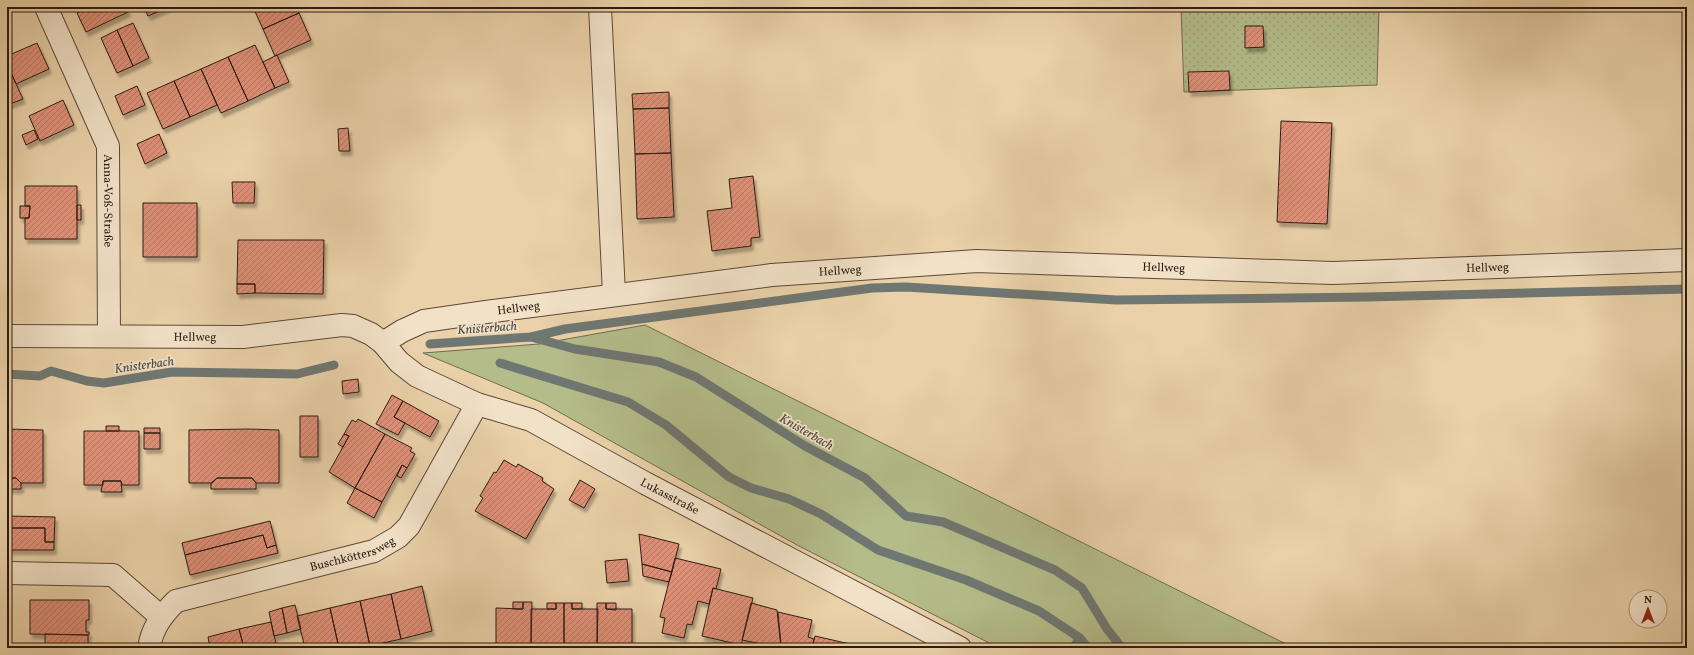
<svg xmlns="http://www.w3.org/2000/svg" width="1694" height="655" font-family="Vollkorn,serif">
  <style>
    .grass { fill: #b4bc8a; stroke: #706c4e }
    .garden { fill: url(#garden-dots); stroke: #706c4e }
    .lines { fill: none; stroke-linecap: round; stroke-linejoin: round }
    .stream { stroke: #6f7772; stroke-width: 9 }
    .building { fill: url(#building-hatch); stroke: #2c1b11; filter: url(#shadow) }
    .minor-casing { stroke: #5c4837; stroke-width: 24 }
    .minor { stroke: #f1e1c7; stroke-width: 22 }
    .labels { text-anchor: middle; stroke-width: 3.5; stroke-linejoin: round; paint-order: stroke }
    .street-label { font-size: 12px; fill: #2c1b11; stroke: #f1e1c7 }
    .water-label { font-size: 13px; font-style: italic; fill: #4e4942; stroke: #f1e1c7 }
  </style>
  <defs>
    <pattern id="garden-dots" width="8" height="8" patternUnits="userSpaceOnUse"><rect width="8" height="8" fill="#b4bc8a"/><path d="M2 2h.1M6 6h.1" fill="none" stroke="#9ba176" stroke-width="1.8" stroke-linecap="round"/></pattern>
    <pattern id="building-hatch" width="6" height="6" patternUnits="userSpaceOnUse"><rect width="6" height="6" fill="#e09179"/><path d="M-1 1l2-2M0 6l6-6M5 7l2-2" fill="none" stroke="#b67662"/></pattern>
    <filter id="shadow"><feDropShadow dx="2.5" dy="4.5" stdDeviation="1" flood-color="#0004"/></filter>
  </defs>
  <rect width="100%" height="100%" fill="#ead1a9"/>
  <filter id="stains"><feTurbulence type="fractalNoise" baseFrequency=".005" numOctaves="4"/><feColorMatrix values="0 0 0 0 .2 0 0 0 0 .09 0 0 0 0 .02 0 0 0 .5 -.17"/></filter>
  <radialGradient id="worn" r=".72"><stop offset=".6" stop-color="#630" stop-opacity="0"/><stop offset="1" stop-color="#630" stop-opacity=".3"/></radialGradient>
  <path class="grass" d="M 645,325 L 1294,648 L 999,648 L 797,545 L 543,403 L 423,353 L 539,344 Z"/>
  <path class="garden" d="M 1181,7 L 1379,7 L 1377,85 L 1184,92 Z"/>
  <g class="lines">
    <path class="stream" d="M 531,337 L 565,329 L 872,288 L 906,287 L 1116,300 L 1367,297 L 1687,289
      M 430,344 L 531,337 L 575,349 L 659,362 L 696,377 L 805,446 L 865,478 L 906,516 L 943,522 L 1055,570 L 1082,588 L 1107,629 L 1122,648
      M 500,363 L 628,402 L 666,425 L 729,477 L 751,488 L 789,499 L 821,514 L 878,550 L 966,580 L 1039,611 L 1080,638 L 1088,648
      M 7,374 L 40,376 L 51,371 L 87,381 L 104,383 L 172,372 L 297,374 L 334,365
      M 1073,648 L 1080,638"/>
  </g>
  <path class="building" d="M 90,7 L 126,7 L 128,12 L 86,32 L 77,13 Z
    M 144,7 L 169,7 L 148,16 Z
    M 253,7 L 296,7 L 299,13 L 263,29 Z
    M 299,13 L 311,40 L 275,56 L 263,29 Z
    M 133,23 L 149,58 L 133,66 L 117,30 Z
    M 1245,26 L 1263,26 L 1264,47 L 1245,48 Z
    M 117,30 L 133,66 L 117,73 L 101,38 Z
    M 37,43 L 49,69 L 16,84 L 7,64 L 7,56 Z
    M 255,45 L 275,88 L 248,101 L 228,57 Z
    M 277,55 L 289,82 L 275,88 L 263,62 Z
    M 228,57 L 248,101 L 221,113 L 201,69 Z
    M 7,64 L 23,99 L 7,105 Z
    M 201,69 L 217,105 L 190,117 L 174,81 Z
    M 1229,71 L 1230,90 L 1189,92 L 1188,72 Z
    M 174,81 L 190,117 L 163,129 L 147,93 Z
    M 137,86 L 145,105 L 123,115 L 115,96 Z
    M 669,92 L 669,108 L 633,109 L 632,94 Z
    M 63,100 L 74,125 L 40,141 L 29,116 Z
    M 669,108 L 671,153 L 635,154 L 633,109 Z
    M 1281,121 L 1332,123 L 1327,224 L 1277,222 Z
    M 348,128 L 350,151 L 339,151 L 338,129 Z
    M 34,130 L 38,139 L 26,145 L 22,135 Z
    M 159,134 L 167,153 L 145,164 L 137,144 Z
    M 671,153 L 674,217 L 637,219 L 635,154 Z
    M 753,176 L 760,237 L 751,238 L 751,246 L 712,251 L 707,211 L 732,208 L 729,179 Z
    M 232,182 L 255,182 L 254,203 L 233,203 Z
    M 25,186 L 77,186 L 77,239 L 25,239 L 25,218 L 29,218 L 30,206 L 25,206 Z
    M 143,203 L 197,203 L 197,257 L 143,257 Z
    M 77,205 L 81,205 L 81,220 L 77,220 Z
    M 20,206 L 30,206 L 29,218 L 20,218 Z
    M 238,240 L 324,240 L 323,294 L 255,293 L 255,284 L 237,284 Z
    M 237,284 L 255,284 L 255,293 L 237,294 Z
    M 358,379 L 359,392 L 343,394 L 342,381 Z
    M 392,395 L 403,401 L 394,417 L 405,423 L 398,435 L 376,424 Z
    M 403,401 L 439,421 L 430,437 L 394,417 Z
    M 300,416 L 318,416 L 318,457 L 300,457 Z
    M 358,419 L 385,434 L 355,488 L 329,472 L 349,436 L 344,434 L 352,420 L 356,422 Z
    M 106,426 L 119,426 L 119,431 L 106,431 Z
    M 144,428 L 160,428 L 160,433 L 144,433 Z
    M 7,429 L 43,430 L 43,483 L 21,483 L 16,478 L 7,478 Z
    M 248,429 L 279,430 L 279,483 L 256,483 L 252,478 L 217,478 L 212,483 L 189,483 L 189,430 Z
    M 84,431 L 139,431 L 139,485 L 122,485 L 121,481 L 103,481 L 103,485 L 84,485 Z
    M 144,433 L 160,433 L 160,449 L 144,449 Z
    M 344,434 L 349,436 L 343,447 L 338,444 Z
    M 385,434 L 412,448 L 410,451 L 415,454 L 407,468 L 402,465 L 382,502 L 355,488 Z
    M 504,460 L 516,467 L 518,464 L 543,478 L 542,481 L 554,489 L 526,539 L 475,511 L 483,498 L 480,496 L 494,472 L 496,473 Z
    M 402,465 L 407,468 L 401,478 L 397,476 Z
    M 7,478 L 16,478 L 21,483 L 21,489 L 7,489 Z
    M 217,478 L 252,478 L 256,483 L 256,489 L 211,489 L 211,483 Z
    M 580,480 L 595,489 L 584,508 L 569,500 Z
    M 103,481 L 121,481 L 122,492 L 101,492 Z
    M 355,488 L 382,502 L 374,518 L 347,503 Z
    M 7,516 L 55,517 L 54,542 L 45,542 L 45,528 L 7,528 Z
    M 270,521 L 276,545 L 267,548 L 263,535 L 185,555 L 182,543 Z
    M 7,528 L 45,528 L 45,542 L 54,542 L 54,550 L 7,550 Z
    M 639,534 L 679,544 L 672,572 L 642,564 Z
    M 263,535 L 267,548 L 276,545 L 278,553 L 190,575 L 185,555 Z
    M 675,558 L 721,569 L 716,589 L 713,588 L 709,604 L 698,601 L 692,625 L 687,624 L 684,638 L 662,633 L 665,618 L 660,617 Z
    M 627,559 L 629,581 L 607,583 L 605,561 Z
    M 642,564 L 672,572 L 669,582 L 643,576 Z
    M 422,586 L 432,631 L 401,639 L 391,594 Z
    M 713,588 L 753,598 L 741,645 L 702,636 Z
    M 391,594 L 401,639 L 370,646 L 360,601 Z
    M 30,600 L 89,600 L 89,620 L 86,620 L 86,632 L 89,632 L 89,635 L 30,634 Z
    M 360,601 L 370,646 L 361,648 L 339,648 L 330,608 Z
    M 513,602 L 523,602 L 523,609 L 513,609 Z
    M 523,602 L 532,602 L 531,648 L 496,648 L 496,608 L 523,609 Z
    M 547,603 L 556,603 L 556,609 L 547,609 Z
    M 556,603 L 564,603 L 564,648 L 531,648 L 531,609 L 556,609 Z
    M 564,603 L 572,603 L 572,609 L 598,609 L 597,648 L 564,648 Z
    M 572,603 L 582,603 L 582,609 L 572,609 Z
    M 597,603 L 606,603 L 606,609 L 632,609 L 632,648 L 597,648 Z
    M 606,603 L 616,603 L 616,610 L 606,609 Z
    M 751,603 L 777,610 L 781,648 L 742,640 Z
    M 295,605 L 301,629 L 287,633 L 282,608 Z
    M 282,608 L 287,633 L 274,636 L 269,612 Z
    M 330,608 L 339,648 L 305,648 L 297,616 Z
    M 778,612 L 812,620 L 808,637 L 814,639 L 812,648 L 797,648 L 781,644 Z
    M 271,622 L 277,648 L 244,648 L 239,629 Z
    M 239,629 L 244,648 L 210,648 L 208,637 Z
    M 45,634 L 88,635 L 88,648 L 45,647 Z
    M 815,636 L 863,647 L 863,648 L 812,648 Z"/>
  <g class="lines">
    <g class="minor-casing">
      <g id="minor">
        <path id="s1" d="M 46,7 L 108,146 L 109,336"/>
        <path d="M 600,7 L 614,294"/>
        <path id="s2" d="M 7,336 L 243,337 L 342,325 L 353,326 L 371,334 L 383,343 L 399,362 L 417,376 L 477,404 L 531,420 L 645,483 L 960,648"/>
        <path id="s3" d="M 383,343 L 402,331 L 424,321 L 486,312 L 772,275 L 977,261 L 1333,273 L 1687,260"/>
        <path d="M 7,573 L 113,575 L 161,617"/>
        <path id="s4" d="M 149,648 C 152,628 162,615 176,601 L 374,551 L 398,537 L 409,526 L 477,404"/>
      </g>
    </g>
    <use href="#minor" class="minor"/>
  </g>
  <g class="labels">
    <g class="street-label">
      <text dy="4" stroke="none"><textPath href="#s1" startOffset="207">Anna-Voß-Straße</textPath></text>
      <text dy="4" stroke="none"><textPath href="#s3" startOffset="790">Hellweg</textPath></text>
      <text dy="4" stroke="none"><textPath href="#s3" startOffset="1114">Hellweg</textPath></text>
      <text dy="4" stroke="none"><textPath href="#s3" startOffset="466">Hellweg</textPath></text>
      <text dy="4" stroke="none"><textPath href="#s3" startOffset="142">Hellweg</textPath></text>
      <text dy="4" stroke="none"><textPath href="#s2" startOffset="188">Hellweg</textPath></text>
      <text dy="4" stroke="none"><textPath href="#s2" startOffset="710">Lukasstraße</textPath></text>
      <text dy="4" stroke="none"><textPath href="#s4" startOffset="238">Buschköttersweg</textPath></text>
    </g>
    <g class="water-label">
      <text transform="translate(487 327) rotate(-4)" y="5">Knisterbach</text>
      <text transform="translate(144 364) rotate(-8)" y="5">Knisterbach</text>
      <text transform="translate(807 431) rotate(30)" y="5">Knisterbach</text>
    </g>
  </g>
  <rect width="1694" height="655" fill="none" stroke="#ead1a9" stroke-width="24"/>
  <rect x="8" y="8" width="1678" height="639" fill="none" stroke="#2c1b11" stroke-width="2"/>
  <rect x="12" y="12" width="1670" height="631" fill="none" stroke="#2c1b11"/>
  <g transform="translate(1648 609)"><circle r="19" fill="#f1e1c7" stroke="#a2927e"/>
  <path d="M0-3L7 15L0 10L-7 15Z" fill="#8f2418"/>
  <text y="-6" font-size="11" font-weight="bold" text-anchor="middle" fill="#2c1b11">N</text>
  </g>
  <rect width="100%" height="100%" filter="url(#stains)"/>
  <rect width="100%" height="100%" fill="url(#worn)"/>
</svg>
